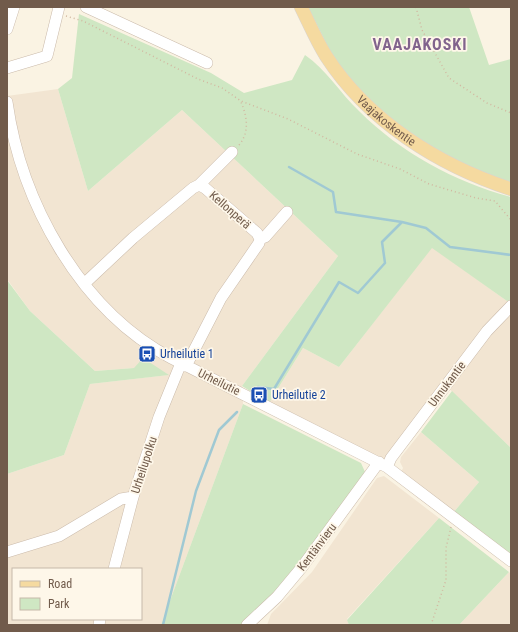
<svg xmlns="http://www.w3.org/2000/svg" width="518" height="632" font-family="'Roboto Condensed',sans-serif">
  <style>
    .residential { fill: #f2e5d2; fill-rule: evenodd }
    .green { fill: #cfe7c3 }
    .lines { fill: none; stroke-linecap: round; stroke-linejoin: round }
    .stream { stroke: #a0c9d3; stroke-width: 2.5 }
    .minor-casing { stroke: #cbbbab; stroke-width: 12 }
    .major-casing { stroke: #dad4d0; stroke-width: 14 }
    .path { stroke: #d2b7a0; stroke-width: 1.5; stroke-dasharray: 1 3; stroke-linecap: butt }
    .minor { stroke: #fff; stroke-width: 11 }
    .major { stroke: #f5daa0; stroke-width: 13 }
    .labels { text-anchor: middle; stroke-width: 3.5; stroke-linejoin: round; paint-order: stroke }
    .street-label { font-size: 12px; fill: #715b4b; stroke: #fef7e9 }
    .transit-label { font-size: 12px; fill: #164399; stroke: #fef7e9; text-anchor: start }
    .district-label { font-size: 16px; font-weight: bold; letter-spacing: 1px; fill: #81638d; stroke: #fef7e9 }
  </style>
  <rect width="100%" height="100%" fill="#faf3e3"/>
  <path class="residential" d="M 58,89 L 88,191 L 182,110 L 338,256 L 242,386 L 243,404 L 161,625 L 7,625 L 7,474 L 64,455 L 90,384 L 168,375 L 134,368 L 95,371 L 30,311 L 7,279 L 7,96 ZM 13,569 L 141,569 L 141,619 L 13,619 Z
    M 432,247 L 507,301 L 511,300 L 511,448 L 443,383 L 385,461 L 269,403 L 303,348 L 339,367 Z
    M 421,432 L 479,482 L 453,513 L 401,472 L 403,468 L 400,462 L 401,457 Z
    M 384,476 L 439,518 L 347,619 L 349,625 L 267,625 L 271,614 L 312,572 L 377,478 Z
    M 509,572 L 511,574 L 511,625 L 459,625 Z"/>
  <path class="green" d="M 308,7 L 469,7 L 489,65 L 511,59 L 511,185 L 453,161 L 397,125 L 351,82 L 331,53 Z
    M 79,14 L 211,73 L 244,93 L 292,80 L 305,55 C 326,69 340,93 359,111 C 401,153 455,182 511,197 L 511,300 L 507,301 L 432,248 L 339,367 L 303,348 L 269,403 L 242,386 L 338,256 L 182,110 L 88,191 L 58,89 L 72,78 Z
    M 7,280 L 30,311 L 95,371 L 134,368 L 143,358 L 169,375 L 90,384 L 64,455 L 7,474 Z
    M 452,391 L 511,448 L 511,557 L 453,513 L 479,482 L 421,432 Z
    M 243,404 L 361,463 L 365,472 C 327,526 291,582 241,625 L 161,625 Z
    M 439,518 L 509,572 L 459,625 L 349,625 L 347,620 Z"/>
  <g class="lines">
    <path class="stream" d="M 289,167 L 333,192 L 336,212 L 402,222
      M 258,387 L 274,389 L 339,282 L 358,293 L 385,263 L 382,242 L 402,222 L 426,228 L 450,247 L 511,255
      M 163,625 L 196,491 L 219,430 L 237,412"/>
    <g class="minor-casing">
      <path id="minor" d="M 86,7 L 207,63
        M 7,29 L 14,7
        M 7,68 L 47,56 L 59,7
        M 7,102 C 21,202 80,310 171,358 L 387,467 L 511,561
        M 199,185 L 232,152
        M 260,239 L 265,237 L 287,212
        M 85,283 L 133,238 L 193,188 L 199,185 L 205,188 L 257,233 L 260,239 L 259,243 L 221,298 L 186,366
        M 387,467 L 391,458 L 487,331 L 511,306
        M 7,552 L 59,536 L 121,499 L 133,497
        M 114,569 L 133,497 L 159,417 L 181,363
        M 99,625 L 100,619
        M 247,625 L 277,597 L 302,567 L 379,462"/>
    </g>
    <g class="major-casing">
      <g id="major">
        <path id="s1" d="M 301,7 C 309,23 316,40 326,56 C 368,121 438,165 511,189"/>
      </g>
    </g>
    <path class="path" d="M 416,7 L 422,30 L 449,78 L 487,103 L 511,113
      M 66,16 L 83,21 L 198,79 L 222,88 L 241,101 L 288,119 L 357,154 L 400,169 L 429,184 L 476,198 L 495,201 L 511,220
      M 239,145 C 250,132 247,116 241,102
      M 431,625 L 446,580 L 446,548 L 451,527"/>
    <use href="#minor" class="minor"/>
    <use href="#major" class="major"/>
  </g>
  <defs>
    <g id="bus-square" transform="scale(0.9)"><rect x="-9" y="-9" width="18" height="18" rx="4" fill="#1a4fb4" stroke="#fef7e9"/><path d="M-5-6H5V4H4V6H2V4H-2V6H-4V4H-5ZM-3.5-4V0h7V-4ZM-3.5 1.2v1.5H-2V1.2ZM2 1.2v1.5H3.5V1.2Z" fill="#fff"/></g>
  </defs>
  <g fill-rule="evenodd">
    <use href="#bus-square" x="147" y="354"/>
    <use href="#bus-square" x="259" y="395"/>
  </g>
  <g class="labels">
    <g class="street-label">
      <text dy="4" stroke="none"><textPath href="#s1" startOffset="144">Vaajakoskentie</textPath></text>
      <text transform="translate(230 210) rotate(41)" y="4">Kellonperä</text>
      <text transform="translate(219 382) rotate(26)" y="4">Urheilutie</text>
      <text transform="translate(447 384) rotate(-53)" y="4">Unnukantie</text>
      <text transform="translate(144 465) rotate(-72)" y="4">Urheilupolku</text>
      <text transform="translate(317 547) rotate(-53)" y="4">Kentänvieru</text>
    </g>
    <g class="transit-label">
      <text x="160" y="358">Urheilutie 1</text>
      <text x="272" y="399">Urheilutie 2</text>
    </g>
    <g class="district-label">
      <text x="420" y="50">VAAJAKOSKI</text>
    </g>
  </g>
  <rect width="518" height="632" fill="none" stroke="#715b4b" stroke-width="16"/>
  <rect x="12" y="568" width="130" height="52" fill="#fef7e9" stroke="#c6b9aa"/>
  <rect x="20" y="581" width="20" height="6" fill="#f5daa0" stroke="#c6b9aa"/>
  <text x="48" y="588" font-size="12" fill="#715b4b">Road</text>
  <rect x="20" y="598" width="20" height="12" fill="#cfe7c3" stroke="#c6b9aa"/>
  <text x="48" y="608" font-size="12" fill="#715b4b">Park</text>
</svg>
